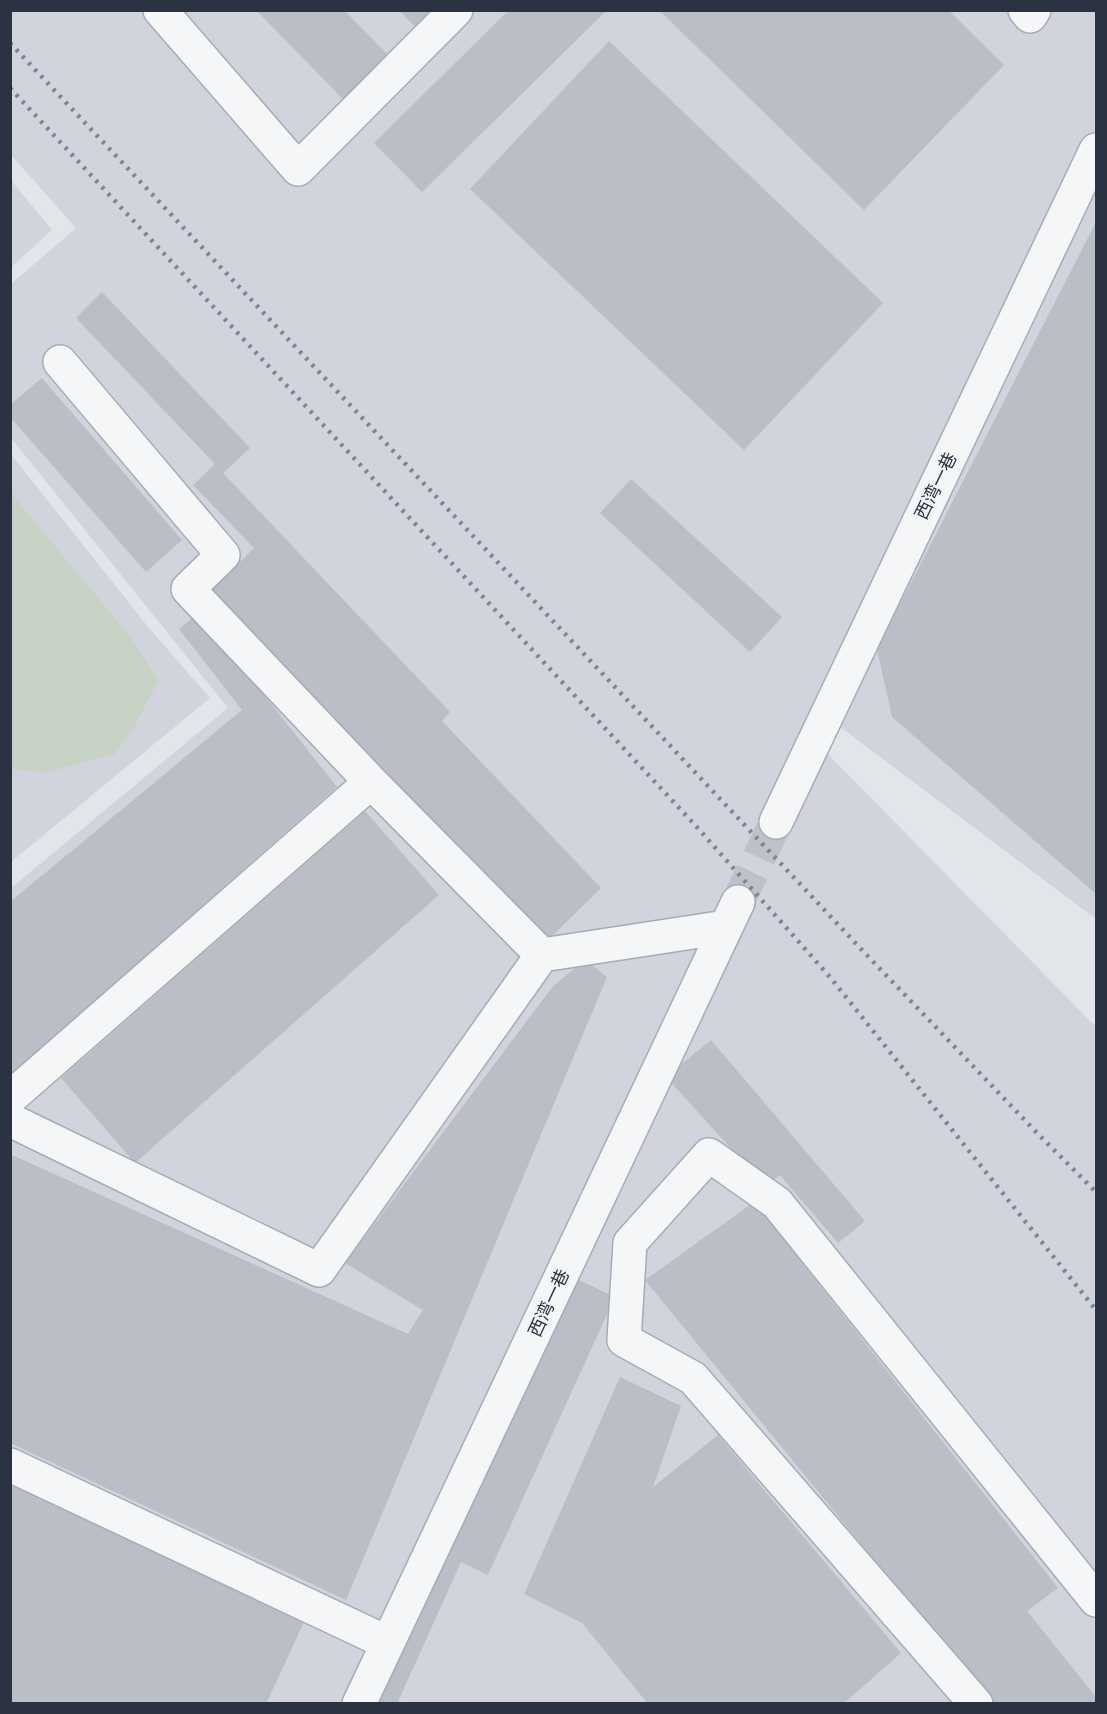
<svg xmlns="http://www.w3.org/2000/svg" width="1107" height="1714" font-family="'Varela Round','Noto Sans SC',sans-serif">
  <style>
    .built { fill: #d1d4dc }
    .green { fill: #c7d3c4 }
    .building { fill: #babec6 }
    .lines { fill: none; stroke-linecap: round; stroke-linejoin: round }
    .minor-tunnel { stroke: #bdc1c8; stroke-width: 33; stroke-dasharray: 33 16; stroke-linecap: butt }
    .minor-casing { stroke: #a7acb4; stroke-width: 36 }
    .minor { stroke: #f5f6f8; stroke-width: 33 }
    .rail { stroke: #7d8492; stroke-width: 4.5; stroke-dasharray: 3 6; stroke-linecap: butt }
    .labels { text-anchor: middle; stroke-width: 6; stroke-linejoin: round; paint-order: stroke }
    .street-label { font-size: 18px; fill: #2b3241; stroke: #f2f4f7 }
  </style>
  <rect width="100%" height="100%" fill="#e2e5ea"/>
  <path class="built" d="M 11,11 L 1096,11 L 1096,919 L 827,717 L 815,741 L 1096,1027 L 1096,1703 L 11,1703 L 11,888 L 228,708 L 11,438 L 10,285 L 76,228 L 11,155 Z
    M 10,179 L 52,230 L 11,267 L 10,267 Z
    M 10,453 L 149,628 L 210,698 L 11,862 Z"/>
  <path class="green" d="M 11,493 L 132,639 L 158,681 L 133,729 L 115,754 L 45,773 L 11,769 Z"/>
  <path class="building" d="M 256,10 L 344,10 L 388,55 L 343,99 Z
    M 399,10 L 448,10 L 423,35 Z
    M 509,10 L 607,10 L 422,192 L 374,143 Z
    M 659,10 L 948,10 L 1004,65 L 864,210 Z
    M 609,41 L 883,303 L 744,450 L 470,189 Z
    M 1096,222 L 1096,894 L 892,717 L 877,649 Z
    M 102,292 L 250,448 L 223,473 L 450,712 L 442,721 L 601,888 L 546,942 L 211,590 L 254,548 L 193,485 L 215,464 L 76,318 Z
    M 42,378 L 182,540 L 146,572 L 10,417 L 10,405 Z
    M 631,479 L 782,617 L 750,652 L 600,513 Z
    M 199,613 L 337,787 L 10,1076 L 10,902 L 242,710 L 179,629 Z
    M 365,811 L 439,895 L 135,1163 L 61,1078 Z
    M 585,960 L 607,977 L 346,1600 L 10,1443 L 10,1154 L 408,1334 L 423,1310 L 345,1263 L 553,986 Z
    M 711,1040 L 865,1221 L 838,1243 L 780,1175 L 765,1186 L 666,1077 Z
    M 754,1202 L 1058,1588 L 1027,1611 L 1096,1697 L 1096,1704 L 992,1704 L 645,1280 Z
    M 568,1275 L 615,1297 L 488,1575 L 461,1562 L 397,1704 L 372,1704 Z
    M 620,1377 L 681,1406 L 653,1487 L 718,1435 L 901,1653 L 843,1704 L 648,1704 L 582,1623 L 524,1594 Z
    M 10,1481 L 305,1620 L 266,1704 L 10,1704 Z"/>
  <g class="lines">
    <path class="minor-tunnel" d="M 738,902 L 776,822"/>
    <g class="minor-casing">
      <path id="minor" d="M 160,10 L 298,169 L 456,10
        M 1025,10 L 1030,16 L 1034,10
        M 60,362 L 223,555 L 188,589 L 371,782
        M 776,822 L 1096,150
        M 10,1098 L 371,782 L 542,955
        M 10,1120 L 319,1270 L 542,955 L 726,927
        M 10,1465 L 388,1643
        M 359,1704 L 738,902
        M 976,1704 L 693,1378 L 624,1340 L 630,1243 L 709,1155 L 777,1203 L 1096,1600"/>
    </g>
    <use href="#minor" class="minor"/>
    <path class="rail" d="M 10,43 L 862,950 L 1038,1134 L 1096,1192
      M 10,88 L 695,825 L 830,977 L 1096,1310"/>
  </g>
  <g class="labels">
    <g class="street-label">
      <text transform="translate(936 486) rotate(-64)" y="6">西湾一巷</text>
      <text transform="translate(549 1303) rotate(-65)" y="6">西湾一巷</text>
    </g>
  </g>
  <rect width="1107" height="1714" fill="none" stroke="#2b3241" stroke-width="24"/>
</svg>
